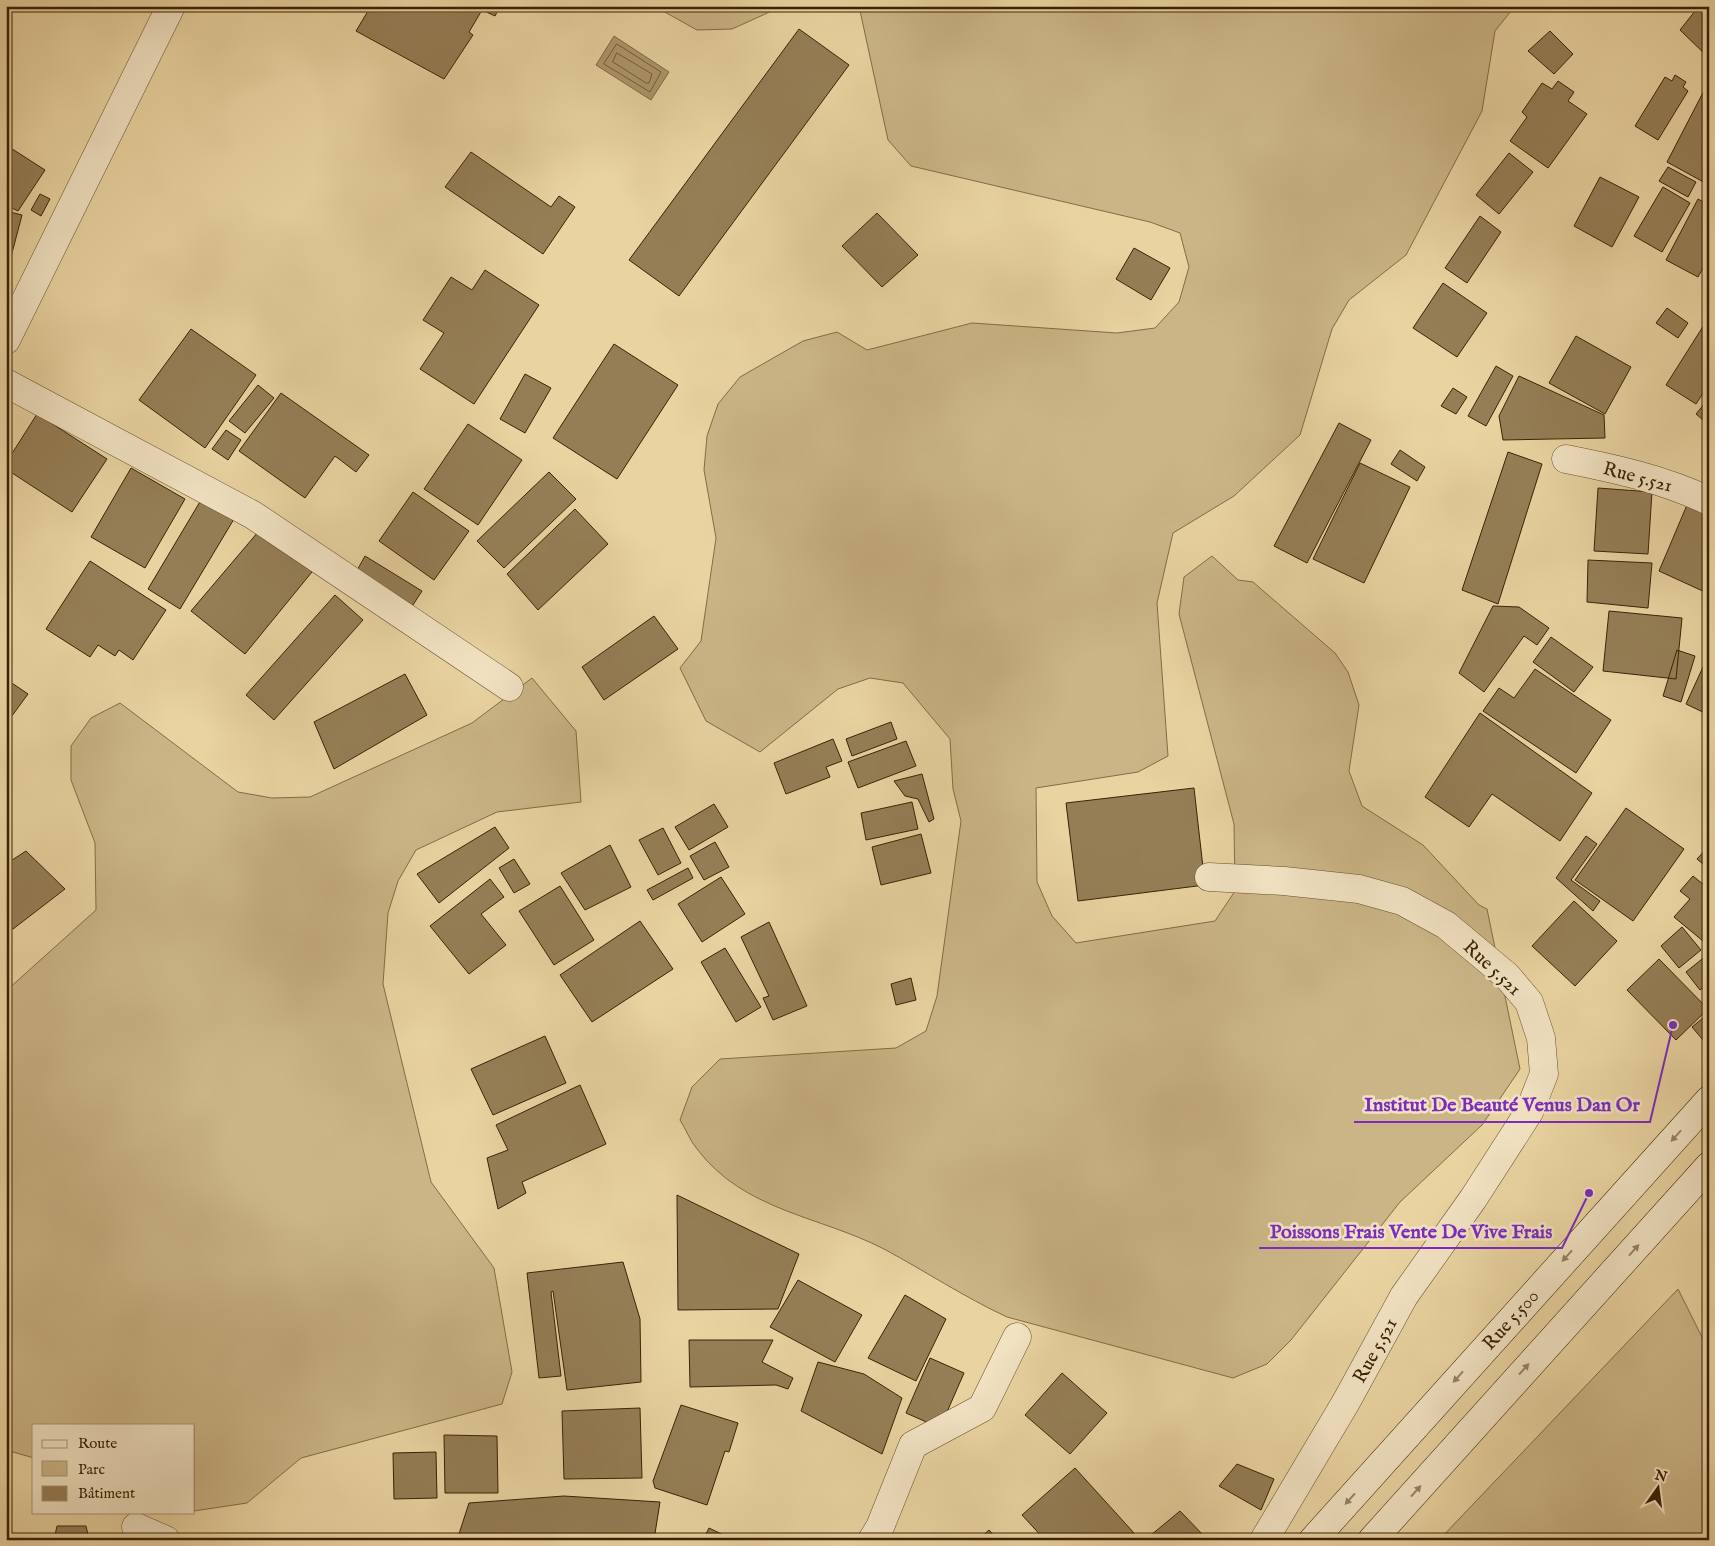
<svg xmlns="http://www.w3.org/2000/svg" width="1715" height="1546" font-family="'IM FELL English',serif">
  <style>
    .green { fill: #cbb586; stroke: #826c45 }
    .water { fill: #ae976c; stroke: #806842 }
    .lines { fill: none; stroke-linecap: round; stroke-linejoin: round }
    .shore { stroke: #745c38; stroke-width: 1 }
    .building { fill: #957e56; stroke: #3a2204 }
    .minor-casing { stroke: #664e2b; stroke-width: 29 }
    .secondary-casing { stroke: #3a2204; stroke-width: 29 }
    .minor { stroke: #f1e2c2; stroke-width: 28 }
    .secondary { stroke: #f1e2c2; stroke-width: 28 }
    .oneway { fill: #968263 }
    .labels { text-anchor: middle; stroke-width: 5; stroke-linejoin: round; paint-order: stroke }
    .street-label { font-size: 19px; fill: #3a2204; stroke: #f1e2c2 }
    .leader { fill: none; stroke: #7b2cbf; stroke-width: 2 }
    .callout-dot { fill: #7b2cbf; stroke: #f1e2c2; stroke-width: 2 }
    .callout-label { font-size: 20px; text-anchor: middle; font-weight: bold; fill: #7b2cbf; stroke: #f1e2c2; stroke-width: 5; stroke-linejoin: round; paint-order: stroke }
  </style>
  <rect width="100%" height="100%" fill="#e9d3a1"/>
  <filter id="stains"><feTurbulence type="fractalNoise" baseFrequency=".004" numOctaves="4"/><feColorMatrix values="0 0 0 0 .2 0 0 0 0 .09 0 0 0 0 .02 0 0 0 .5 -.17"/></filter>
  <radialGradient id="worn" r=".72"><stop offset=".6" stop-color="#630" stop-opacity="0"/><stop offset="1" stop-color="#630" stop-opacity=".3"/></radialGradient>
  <path class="green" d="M 654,6 L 783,6 L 732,29 L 697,30 Z
    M 859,6 L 1515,6 L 1495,31 L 1482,111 L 1406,255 L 1349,300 L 1332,329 L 1300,435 L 1234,496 L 1173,533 L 1157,603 L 1168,756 L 1138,772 L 1036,788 L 1037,882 L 1052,916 L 1076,943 L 1215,921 L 1235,891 L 1234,824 L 1179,614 L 1184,577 L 1212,556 L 1238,580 L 1253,582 L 1335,653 L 1348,672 L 1359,705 L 1349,771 L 1362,806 L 1423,845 L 1479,905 L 1487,909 L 1520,1069 L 1482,1125 L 1400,1202 L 1291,1340 L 1267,1364 L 1233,1378 L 1007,1317 C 964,1297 925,1271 884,1249 C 820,1216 744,1211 697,1149 C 690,1141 686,1129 680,1120 L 692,1087 L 720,1059 L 896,1048 L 926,1031 L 937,996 L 961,821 L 953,789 L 950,739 L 903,683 L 870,678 L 838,689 L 760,752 L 706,721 L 680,668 L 701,641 L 716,538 L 704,470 L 707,436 L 718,404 L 740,377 L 803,341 L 837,332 L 867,350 L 972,323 L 1117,333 L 1155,328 L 1179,302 L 1189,267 L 1180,233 L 1150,222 L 911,166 L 888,140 Z
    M 532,678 L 576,731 L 581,802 L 497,812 L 416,850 L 398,881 L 388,913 L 383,984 L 431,1182 L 494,1268 L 512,1372 L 502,1404 L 301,1458 L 247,1503 L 194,1511 L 194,1425 L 34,1425 L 34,1458 L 6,1450 L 6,991 L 96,910 L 95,843 L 71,780 L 71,746 L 91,718 L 120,703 L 238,792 L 272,798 L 310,797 L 472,723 Z
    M 1678,1289 L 1709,1351 L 1709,1540 L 1439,1540 Z"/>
  <path class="water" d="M 614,36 L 669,72 L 651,100 L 596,65 Z"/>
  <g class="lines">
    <path class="shore" d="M 617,44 L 661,72 L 650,92 L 604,64 Z
      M 617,53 L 652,74 L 649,83 L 646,83 L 613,62 Z"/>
  </g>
  <path class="building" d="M 371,6 L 500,6 L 495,16 L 482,10 L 469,32 L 473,35 L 444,79 L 356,31 Z
    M 1699,6 L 1709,6 L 1709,58 L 1680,30 Z
    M 799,29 L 849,65 L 679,296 L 629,260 Z
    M 1550,31 L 1573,54 L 1554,74 L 1528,51 Z
    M 1675,75 L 1686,82 L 1683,87 L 1688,91 L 1658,140 L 1635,126 L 1665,77 L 1672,81 Z
    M 1558,81 L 1574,92 L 1568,101 L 1587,114 L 1548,168 L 1510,141 L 1527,117 L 1522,112 L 1542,83 L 1552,89 Z
    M 1709,81 L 1709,185 L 1667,162 Z
    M 6,145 L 45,170 L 18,211 L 6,205 Z
    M 471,152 L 551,207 L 559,196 L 575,207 L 543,254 L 445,187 Z
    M 1509,153 L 1533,172 L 1499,214 L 1476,195 Z
    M 1668,167 L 1696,182 L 1688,197 L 1659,181 Z
    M 1600,177 L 1639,197 L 1612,247 L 1574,226 Z
    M 1663,187 L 1690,203 L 1662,252 L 1634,236 Z
    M 40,194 L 50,199 L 41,216 L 31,210 Z
    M 1698,199 L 1709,205 L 1709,257 L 1698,277 L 1666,260 Z
    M 6,211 L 22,215 L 6,276 Z
    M 877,213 L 918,255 L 882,287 L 842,246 Z
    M 1480,216 L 1501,232 L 1467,283 L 1445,268 Z
    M 1134,248 L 1170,268 L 1151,300 L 1116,279 Z
    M 485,270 L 539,305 L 474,404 L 420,369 L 444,333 L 423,320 L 451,277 L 472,290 Z
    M 1443,283 L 1487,313 L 1457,357 L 1413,328 Z
    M 1667,308 L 1688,323 L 1678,338 L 1656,323 Z
    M 1709,317 L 1709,384 L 1696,404 L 1666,385 Z
    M 191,329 L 256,375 L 205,448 L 139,400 Z
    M 1576,336 L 1631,367 L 1605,414 L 1549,383 Z
    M 614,344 L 678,385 L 617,479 L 553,438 Z
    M 1496,366 L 1513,376 L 1486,426 L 1468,416 Z
    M 525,374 L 551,388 L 525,433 L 500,419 Z
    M 1519,376 L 1604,415 L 1605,438 L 1503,440 L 1499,416 Z
    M 258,385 L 274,398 L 245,433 L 229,421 Z
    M 1453,388 L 1467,397 L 1456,414 L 1441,406 Z
    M 281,393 L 369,455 L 356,472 L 335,456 L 305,498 L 239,451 Z
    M 1709,398 L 1709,425 L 1696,414 Z
    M 37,414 L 107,459 L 72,512 L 6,469 L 6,463 Z
    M 1339,423 L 1371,440 L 1307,563 L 1274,546 Z
    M 468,424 L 522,460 L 478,525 L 424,489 Z
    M 226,430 L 241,440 L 228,460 L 212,449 Z
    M 1400,450 L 1425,467 L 1417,481 L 1391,464 Z
    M 1508,452 L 1542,464 L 1498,604 L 1462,590 Z
    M 1360,463 L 1410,487 L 1364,583 L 1313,559 Z
    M 131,468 L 185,499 L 145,568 L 91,537 Z
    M 549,472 L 576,499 L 504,568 L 477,541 Z
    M 1598,488 L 1652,492 L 1648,554 L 1594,551 Z
    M 413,492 L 469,531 L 434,580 L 379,541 Z
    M 204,495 L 237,514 L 180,609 L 148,589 Z
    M 1687,505 L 1709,514 L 1707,593 L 1659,571 Z
    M 575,509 L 608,544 L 538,610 L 507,574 Z
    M 264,525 L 316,567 L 245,654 L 191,611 Z
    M 365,556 L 422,591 L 411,608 L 355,574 Z
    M 1588,560 L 1652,563 L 1648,608 L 1587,602 Z
    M 90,561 L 166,610 L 133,660 L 119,650 L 115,656 L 98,645 L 90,657 L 46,629 Z
    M 335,595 L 363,620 L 274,720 L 246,695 Z
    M 1493,606 L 1519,607 L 1549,628 L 1537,645 L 1524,636 L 1484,692 L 1459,673 Z
    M 1609,611 L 1682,618 L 1676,679 L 1603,671 Z
    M 654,616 L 678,649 L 604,700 L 582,667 Z
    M 1551,637 L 1593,667 L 1574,692 L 1533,662 Z
    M 1677,650 L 1695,656 L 1681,702 L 1663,696 Z
    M 1709,654 L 1709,715 L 1686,704 Z
    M 1535,669 L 1611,720 L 1576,773 L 1483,711 L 1499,688 L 1514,698 Z
    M 405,674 L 427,715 L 334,769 L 314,722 Z
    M 6,679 L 28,694 L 6,724 Z
    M 1480,713 L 1592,793 L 1560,841 L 1492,794 L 1469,827 L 1425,797 Z
    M 891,722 L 897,739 L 852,756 L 846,739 Z
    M 833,739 L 842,761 L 826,767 L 830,777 L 786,794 L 774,763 Z
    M 906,741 L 916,766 L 858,788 L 848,762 Z
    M 922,774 L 934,819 L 929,822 L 918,799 L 905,796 L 894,781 Z
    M 1194,788 L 1205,885 L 1078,901 L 1066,803 Z
    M 912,802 L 918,829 L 866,840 L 861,813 Z
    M 714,804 L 728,827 L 689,850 L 675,827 Z
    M 1626,808 L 1684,849 L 1633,921 L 1575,880 Z
    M 495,827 L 509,848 L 439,903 L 417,874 Z
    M 663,828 L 681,863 L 658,875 L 639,840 Z
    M 921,834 L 931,873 L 881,885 L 872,847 Z
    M 1586,836 L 1597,844 L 1571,880 L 1600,901 L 1593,911 L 1556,878 Z
    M 715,842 L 729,867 L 704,880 L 690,856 Z
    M 610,845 L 631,887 L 585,910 L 561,873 Z
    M 1709,846 L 1709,869 L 1697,859 Z
    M 26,851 L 65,889 L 13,929 L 6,921 L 6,864 Z
    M 514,859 L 530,884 L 514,893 L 499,868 Z
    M 688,868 L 693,878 L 653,900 L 647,890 Z
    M 1693,876 L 1709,889 L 1709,946 L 1674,917 L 1690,899 L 1680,891 Z
    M 721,877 L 745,914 L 702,942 L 678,904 Z
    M 490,879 L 504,897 L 481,914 L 506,945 L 469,974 L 430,926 Z
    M 560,886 L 594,940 L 554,965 L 519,911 Z
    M 1574,901 L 1617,941 L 1575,986 L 1532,946 Z
    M 640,921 L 673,969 L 592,1022 L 560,975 Z
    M 769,922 L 807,1006 L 773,1020 L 763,998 L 769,996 L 741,937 Z
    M 1682,927 L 1701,950 L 1679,968 L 1661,946 Z
    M 725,948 L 761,1007 L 736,1022 L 701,962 Z
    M 1707,955 L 1709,983 L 1700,990 L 1686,972 Z
    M 1659,959 L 1708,1009 L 1676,1040 L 1627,990 Z
    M 911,978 L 916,1000 L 896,1005 L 891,984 Z
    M 1709,1013 L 1709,1035 L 1703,1040 L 1692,1027 Z
    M 545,1036 L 566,1083 L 493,1115 L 471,1069 Z
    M 580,1085 L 606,1144 L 522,1182 L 526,1193 L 498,1209 L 487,1158 L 508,1150 L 496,1125 Z
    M 677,1195 L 799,1254 L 778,1309 L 678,1310 Z
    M 623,1262 L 640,1319 L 641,1382 L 567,1390 L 553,1291 L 551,1292 L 561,1376 L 539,1378 L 527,1273 Z
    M 798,1280 L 862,1315 L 835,1362 L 770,1327 Z
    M 905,1295 L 946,1319 L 916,1381 L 868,1358 Z
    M 689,1340 L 773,1340 L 762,1362 L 793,1378 L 788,1389 L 776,1385 L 690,1387 Z
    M 930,1358 L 964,1373 L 940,1428 L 906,1413 Z
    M 818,1362 L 864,1374 L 902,1398 L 882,1454 L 801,1411 Z
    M 1062,1373 L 1107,1413 L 1070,1454 L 1025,1415 Z
    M 681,1405 L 738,1423 L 729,1452 L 725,1451 L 707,1505 L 655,1488 L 653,1481 Z
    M 640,1408 L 642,1478 L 564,1479 L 562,1411 Z
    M 444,1435 L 497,1436 L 498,1493 L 445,1493 Z
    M 436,1452 L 437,1498 L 394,1499 L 393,1453 Z
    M 1237,1464 L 1274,1479 L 1261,1510 L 1219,1486 Z
    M 1075,1468 L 1134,1533 L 1127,1540 L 1045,1540 L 1022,1515 Z
    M 564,1496 L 660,1502 L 654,1540 L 457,1540 L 469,1503 Z
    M 1180,1511 L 1205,1537 L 1203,1540 L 1145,1540 Z
    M 57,1526 L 86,1526 L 89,1539 L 54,1540 Z
    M 709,1528 L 734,1540 L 703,1540 Z
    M 989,1530 L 998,1540 L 978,1540 Z"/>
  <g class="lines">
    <g class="minor-casing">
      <path id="minor" d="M 6,340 L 171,6
        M 6,383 L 253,515 L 509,687
        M 1566,459 C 1616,469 1663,479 1709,501
        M 1209,877 L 1284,881 L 1359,889 L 1402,901 L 1446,925 L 1507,976 L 1529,1002 L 1541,1038 L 1544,1074 L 1529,1112 L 1473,1199 L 1404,1296 L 1346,1402 L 1264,1540
        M 136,1527 L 166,1540
        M 872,1540 L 880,1527 L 913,1445 L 982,1408 L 1017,1337"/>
    </g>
    <g class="secondary-casing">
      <path id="secondary" d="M 1313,1540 L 1709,1100
        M 1372,1540 L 1709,1166"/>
    </g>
    <use href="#minor" class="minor"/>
    <use href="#secondary" class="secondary"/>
  </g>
  <defs><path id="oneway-solid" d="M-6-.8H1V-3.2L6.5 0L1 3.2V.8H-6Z" transform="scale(1.25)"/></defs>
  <g class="oneway">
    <use href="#oneway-solid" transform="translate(1676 1136) rotate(132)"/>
    <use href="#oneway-solid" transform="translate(1634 1250) rotate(-48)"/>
    <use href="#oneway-solid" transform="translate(1567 1256) rotate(132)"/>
    <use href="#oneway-solid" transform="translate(1524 1369) rotate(-48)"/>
    <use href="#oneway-solid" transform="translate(1458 1377) rotate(132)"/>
    <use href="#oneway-solid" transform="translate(1416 1491) rotate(-48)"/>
    <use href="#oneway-solid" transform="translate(1350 1499) rotate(132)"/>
  </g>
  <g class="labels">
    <g class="street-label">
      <text transform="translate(1638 476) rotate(15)" y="7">Rue 5.521</text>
      <text transform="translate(1493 967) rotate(43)" y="7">Rue 5.521</text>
      <text transform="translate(1510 1319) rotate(-48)" y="7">Rue 5.500</text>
      <text transform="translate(1374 1350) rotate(-61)" y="7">Rue 5.521</text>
    </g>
  </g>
  <path class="leader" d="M1673 1025L1650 1122H1354M1589 1193L1562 1248H1259"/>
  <g class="callout-dot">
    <circle cx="1673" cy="1025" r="5"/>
    <circle cx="1589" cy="1193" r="5"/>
  </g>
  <g class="callout-label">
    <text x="1502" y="1111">Institut De Beauté Venus Dan Or</text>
    <text x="1411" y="1238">Poissons Frais Vente De Vive Frais</text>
  </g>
  <rect width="1715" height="1546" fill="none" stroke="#e9d3a1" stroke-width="25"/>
  <rect x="8" y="8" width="1700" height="1531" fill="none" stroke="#3a2204" stroke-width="2.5"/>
  <rect x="12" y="12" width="1690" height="1521" fill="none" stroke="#3a2204"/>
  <rect x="32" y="1424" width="162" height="90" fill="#f1e2c2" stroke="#a89576"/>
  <rect x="42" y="1440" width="25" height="8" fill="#f1e2c2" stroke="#a89576"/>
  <text x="78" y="1448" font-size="15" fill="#3a2204">Route</text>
  <rect x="42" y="1461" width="25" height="15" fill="#cbb586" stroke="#a89576"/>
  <text x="78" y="1474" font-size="15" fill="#3a2204">Parc</text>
  <rect x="42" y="1486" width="25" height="15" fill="#957e56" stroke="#a89576"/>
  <text x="78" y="1498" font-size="15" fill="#3a2204">Bâtiment</text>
  <g transform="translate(1658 1488) rotate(14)" stroke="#f1e2c2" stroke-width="4" paint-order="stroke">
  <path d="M0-4L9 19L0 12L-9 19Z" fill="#3a2204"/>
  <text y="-8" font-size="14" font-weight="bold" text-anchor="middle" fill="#3a2204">N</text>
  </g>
  <rect width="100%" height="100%" filter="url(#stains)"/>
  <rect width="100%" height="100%" fill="url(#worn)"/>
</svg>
